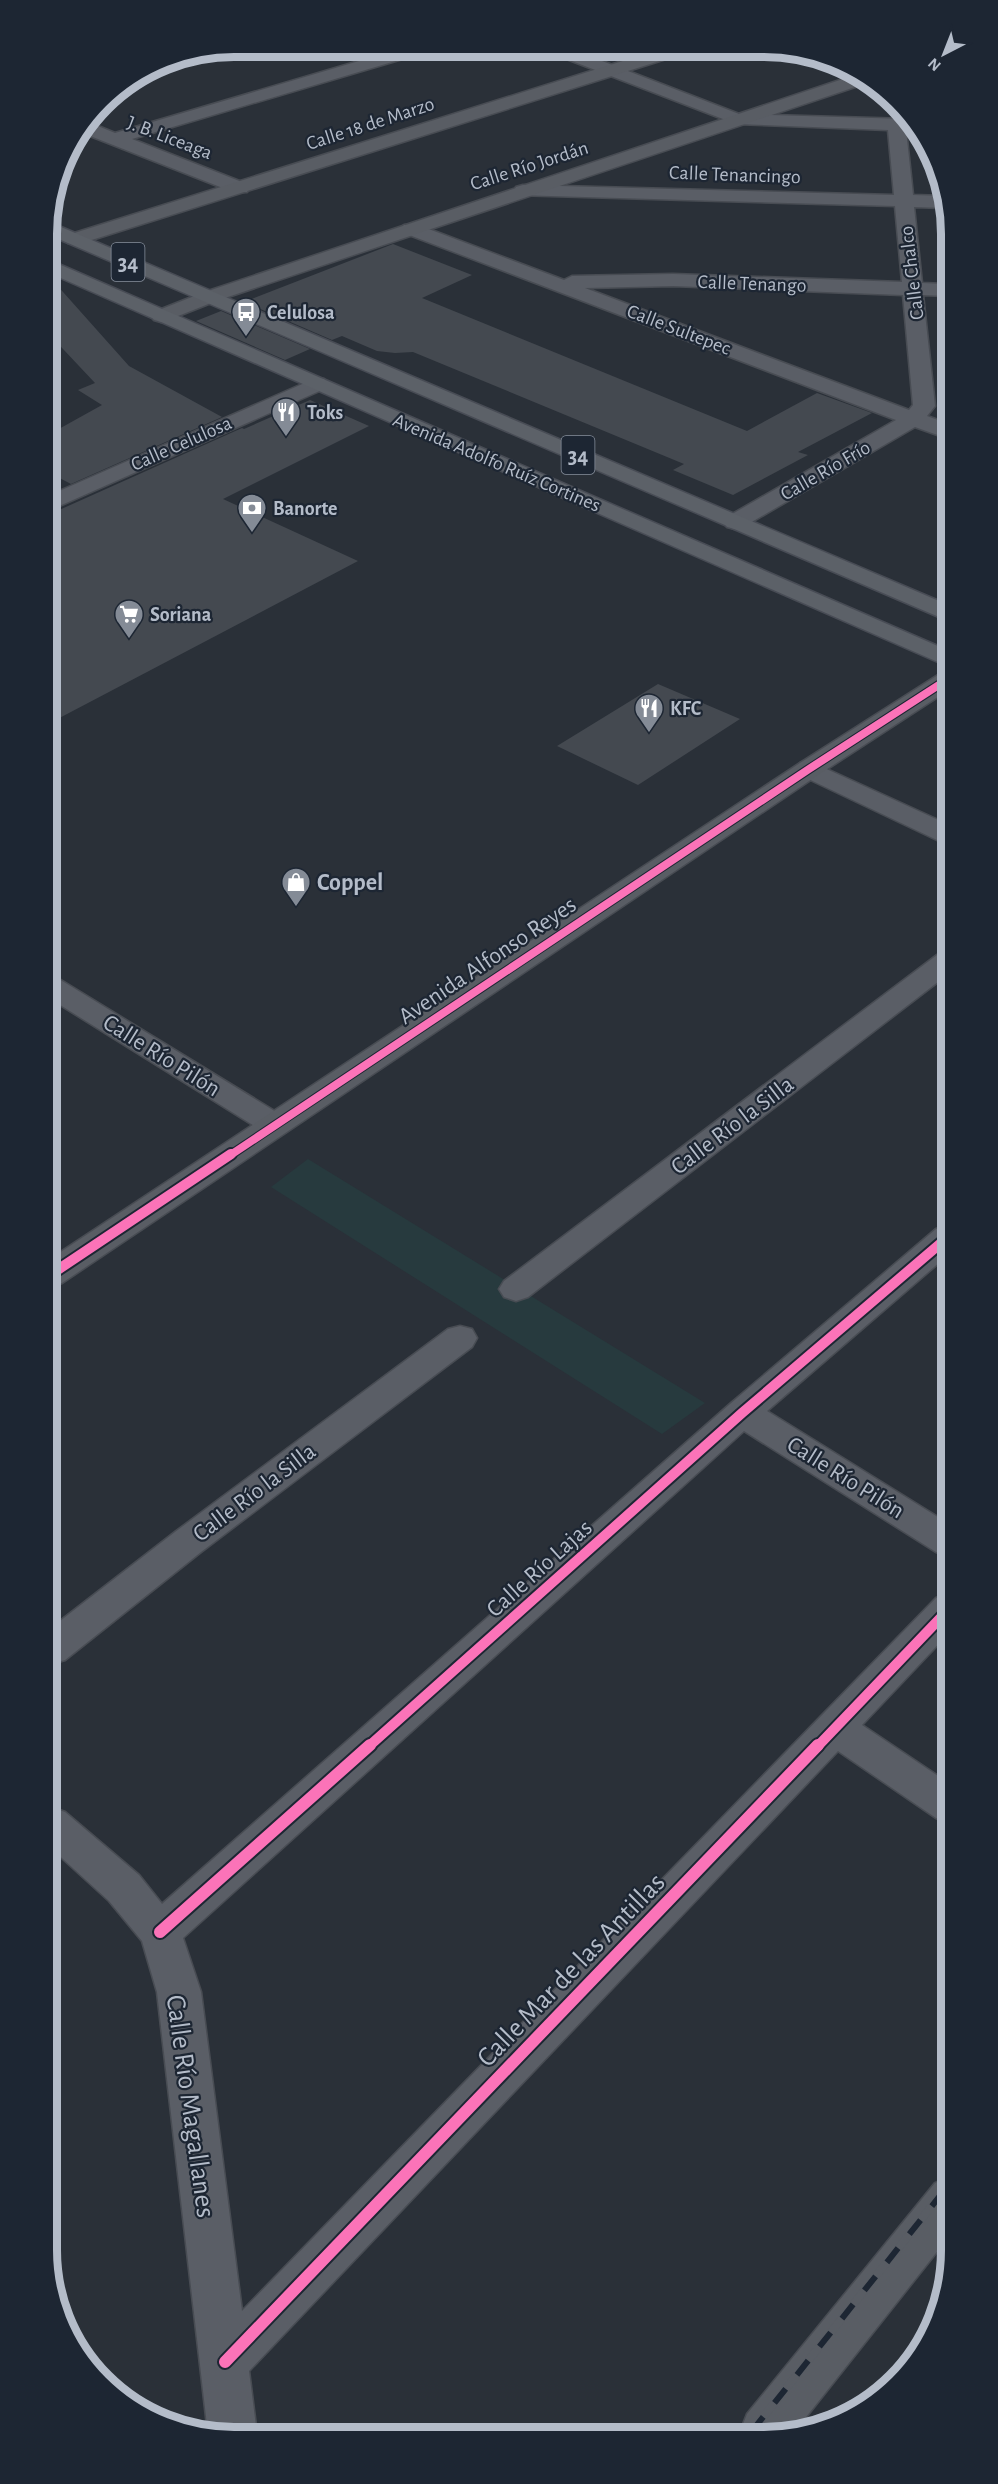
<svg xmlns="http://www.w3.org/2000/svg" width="998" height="2484" font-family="'Alegreya Sans',sans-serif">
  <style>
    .green { fill: #273a3e }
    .building { fill: #444950 }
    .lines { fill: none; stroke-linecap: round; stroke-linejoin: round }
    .street-casing { stroke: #484c53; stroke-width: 3 }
    .secondary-casing { stroke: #484c53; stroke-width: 3 }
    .primary-casing { stroke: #484c55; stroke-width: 3 }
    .street { fill: #5a5e66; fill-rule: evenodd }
    .secondary { fill: #595d64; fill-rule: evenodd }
    .primary { fill: #5c6168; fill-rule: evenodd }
    .rail-casing { stroke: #595d64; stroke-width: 8 }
    .rail { stroke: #1d2633; stroke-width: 6; stroke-dasharray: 18; stroke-linecap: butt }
    .cycleway-far3-casing { stroke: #1d2633; stroke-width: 8 }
    .cycleway-far2-casing { stroke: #1d2633; stroke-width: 10 }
    .cycleway-far1-casing { stroke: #1d2633; stroke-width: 14 }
    .cycleway-casing { stroke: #1d2633; stroke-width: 16 }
    .cycleway-far3 { stroke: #fb73b8; stroke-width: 6 }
    .cycleway-far2 { stroke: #fb73b8; stroke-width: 8 }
    .cycleway-far1 { stroke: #fb73b8; stroke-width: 10 }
    .cycleway { stroke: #fb73b8; stroke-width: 12 }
    .labels { text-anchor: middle; stroke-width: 4.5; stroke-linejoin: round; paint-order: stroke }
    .far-street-label { font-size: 20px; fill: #b4bcc9; stroke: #1d2633 }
    .far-poi-label { font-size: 20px; font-weight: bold; fill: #b4bcc9; stroke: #1d2633; text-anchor: start }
    .shield { fill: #1d2633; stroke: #878f9c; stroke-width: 1.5 }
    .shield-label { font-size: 22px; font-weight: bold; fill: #b4bcc9 }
    .poi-label { font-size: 24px; font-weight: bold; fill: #b4bcc9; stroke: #1d2633; text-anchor: start }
    .street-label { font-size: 24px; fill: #b4bcc9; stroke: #1d2633 }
    .near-street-label { font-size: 28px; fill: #b4bcc9; stroke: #1d2633 }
    .rim { fill: none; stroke: #b4bcc9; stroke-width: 8 }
  </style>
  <rect width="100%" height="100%" fill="#2a3038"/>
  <path class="green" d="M 308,1159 L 705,1403 L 662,1434 L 271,1187 Z"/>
  <path class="building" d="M 393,244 L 472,275 L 422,298 L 747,431 L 817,393 L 872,413 L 798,452 L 808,455 L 733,495 L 673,470 L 684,464 L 413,352 L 395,353 L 377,351 L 342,336 L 332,340 L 244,302 Z
    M 47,274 L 129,366 L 222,417 L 71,484 L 48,472 L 48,435 L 102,405 L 78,390 L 95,383 L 47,332 Z
    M 221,311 L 310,349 L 285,360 L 196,321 Z
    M 310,400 L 369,426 L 223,499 L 358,561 L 48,724 L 48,515 L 242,428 L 244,429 Z
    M 658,684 L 740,719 L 638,785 L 557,746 Z"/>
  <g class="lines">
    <g class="street-casing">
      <path id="street" d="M 403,48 L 428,48 L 426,52 L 132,139 L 247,184 L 249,188 L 247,192 L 233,192 L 80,132 L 88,122 L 115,133 Z
        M 549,48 L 571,49 L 739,114 L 907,119 L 913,130 L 906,130 L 913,195 L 945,196 L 945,208 L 914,207 L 922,283 L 945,284 L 946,296 L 923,295 L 935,406 L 927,416 L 946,423 L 946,438 L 915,427 L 743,527 L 735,529 L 727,527 L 723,522 L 727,517 L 896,420 L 404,233 L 401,229 L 404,225 L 418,225 L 564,280 L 572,276 L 673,274 L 902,282 L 895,206 L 516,195 L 514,191 L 516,187 L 523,185 L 894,195 L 888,130 L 736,124 L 551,53 ZM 673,286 L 903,295 L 913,405 L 909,410 L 585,288 Z
        M 316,378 L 324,379 L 327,384 L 324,389 L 48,511 L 48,496 Z
        M 809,761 L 947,824 L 947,842 L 937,840 L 800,775 L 796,769 L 800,763 Z
        M 947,952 L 947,975 L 528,1297 L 516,1301 L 504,1297 L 499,1289 L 504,1281 L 937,955 Z
        M 49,976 L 59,979 L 286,1118 L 291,1125 L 286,1132 L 275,1135 L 264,1132 L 49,998 Z
        M 948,1226 L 948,1255 L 767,1411 L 949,1524 L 949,1556 L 936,1552 L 744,1431 L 183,1938 L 201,1992 L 242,2311 L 936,1598 L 949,1594 L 949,1633 L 862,1725 L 950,1784 L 950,1823 L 936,1818 L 838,1751 L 249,2371 L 257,2434 L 208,2434 L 157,1992 L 142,1941 L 109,1901 L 52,1849 L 51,1807 L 65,1812 L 139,1875 L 162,1904 L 730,1404 L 936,1229 Z
        M 460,1326 L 472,1329 L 477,1338 L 472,1347 L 201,1552 L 65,1660 L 51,1664 L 51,1628 L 175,1532 L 448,1329 Z"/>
    </g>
    <g class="secondary-casing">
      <path id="secondary" d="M 661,49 L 687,49 L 685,53 L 82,243 L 68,243 L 65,239 L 68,235 Z
        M 858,74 L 870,82 L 216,301 L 168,320 L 161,322 L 154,320 L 151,316 L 154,312 L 202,293 Z
        M 947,672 L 947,691 L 818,775 L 62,1283 L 50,1287 L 50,1259 L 800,763 L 938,675 Z
        M 951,2176 L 951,2234 L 795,2431 L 740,2432 L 747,2414 L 935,2183 Z"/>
    </g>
    <g class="primary-casing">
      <path id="primary" d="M 47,221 L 946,604 L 946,620 L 47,234 Z
        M 47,259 L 947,650 L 947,666 L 47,272 Z"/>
    </g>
    <use href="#street" class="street"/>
    <use href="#secondary" class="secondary"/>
    <use href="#primary" class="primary"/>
    <g class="rail-casing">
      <path id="rail" d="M 752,2431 L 951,2182"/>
    </g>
    <use href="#rail" class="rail"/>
    <g class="cycleway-far3-casing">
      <path id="cycleway-far3" d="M 943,683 L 947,680"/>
    </g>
    <g class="cycleway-far2-casing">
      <path id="cycleway-far2" d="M 229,1156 L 809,769 L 945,681"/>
    </g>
    <g class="cycleway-far1-casing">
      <path id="cycleway-far1" d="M 50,1275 L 231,1154
        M 368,1747 L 742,1413 L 948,1237
        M 817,1747 L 949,1609"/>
    </g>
    <g class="cycleway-casing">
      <path id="cycleway" d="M 160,1932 L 370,1745
        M 225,2362 L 818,1745"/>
    </g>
    <use href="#cycleway-far3" class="cycleway-far3"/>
    <use href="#cycleway-far2" class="cycleway-far2"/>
    <use href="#cycleway-far1" class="cycleway-far1"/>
    <use href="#cycleway" class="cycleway"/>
  </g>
  <defs>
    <g id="bus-pin" transform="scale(1.5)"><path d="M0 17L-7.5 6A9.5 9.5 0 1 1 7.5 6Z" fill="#848b96" stroke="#1d2633"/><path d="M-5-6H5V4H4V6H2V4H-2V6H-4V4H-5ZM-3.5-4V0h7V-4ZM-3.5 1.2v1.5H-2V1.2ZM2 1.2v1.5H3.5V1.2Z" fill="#fff"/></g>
    <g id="restaurant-pin" transform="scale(1.5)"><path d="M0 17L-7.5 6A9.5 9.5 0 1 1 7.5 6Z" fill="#848b96" stroke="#1d2633"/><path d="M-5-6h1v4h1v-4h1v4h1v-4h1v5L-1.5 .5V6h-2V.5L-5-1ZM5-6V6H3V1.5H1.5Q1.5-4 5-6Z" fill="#fff"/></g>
    <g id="bank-pin" transform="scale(1.5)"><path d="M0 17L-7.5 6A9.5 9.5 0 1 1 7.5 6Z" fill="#848b96" stroke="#1d2633"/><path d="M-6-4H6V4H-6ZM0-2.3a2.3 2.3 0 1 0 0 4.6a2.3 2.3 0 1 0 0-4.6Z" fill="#fff"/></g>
    <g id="supermarket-pin" transform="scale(1.5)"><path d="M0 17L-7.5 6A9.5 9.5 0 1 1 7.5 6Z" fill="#848b96" stroke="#1d2633"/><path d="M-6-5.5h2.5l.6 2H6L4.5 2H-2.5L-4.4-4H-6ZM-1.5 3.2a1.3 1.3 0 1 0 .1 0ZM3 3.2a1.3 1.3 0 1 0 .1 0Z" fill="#fff"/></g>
    <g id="shop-pin" transform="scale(1.5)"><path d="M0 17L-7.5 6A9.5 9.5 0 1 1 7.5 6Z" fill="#848b96" stroke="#1d2633"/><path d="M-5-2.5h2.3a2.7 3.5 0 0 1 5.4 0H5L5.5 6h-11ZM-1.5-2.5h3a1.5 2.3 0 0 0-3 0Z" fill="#fff"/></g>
  </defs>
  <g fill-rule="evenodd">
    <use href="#bus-pin" x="246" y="312"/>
    <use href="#restaurant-pin" x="286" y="412"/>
    <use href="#bank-pin" x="252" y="508"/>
    <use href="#supermarket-pin" x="129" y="614"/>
    <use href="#restaurant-pin" x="649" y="708"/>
    <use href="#shop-pin" x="296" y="882"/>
  </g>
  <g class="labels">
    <g class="far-street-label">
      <text transform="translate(370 123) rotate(-18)" y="7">Calle 18 de Marzo</text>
      <text transform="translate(170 137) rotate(21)" y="7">J. B. Liceaga</text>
      <text transform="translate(529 165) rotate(-18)" y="7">Calle Río Jordán</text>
      <text transform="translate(735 174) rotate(2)" y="7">Calle Tenancingo</text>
      <text transform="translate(911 273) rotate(-97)" y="7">Calle Chalco</text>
      <text transform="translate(752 283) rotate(2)" y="7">Calle Tenango</text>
      <text transform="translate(679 329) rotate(21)" y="7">Calle Sultepec</text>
      <text transform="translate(181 443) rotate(-24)" y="7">Calle Celulosa</text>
      <text transform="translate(497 462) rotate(23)" y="7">Avenida Adolfo Ruíz Cortines</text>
      <text transform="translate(825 470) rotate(-30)" y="7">Calle Río Frío</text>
    </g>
    <g class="far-poi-label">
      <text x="267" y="319">Celulosa</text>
      <text x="307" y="419">Toks</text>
      <text x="273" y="515">Banorte</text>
      <text x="150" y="621">Soriana</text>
      <text x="670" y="715">KFC</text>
    </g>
    <g class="shield">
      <rect x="111.5" y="243" width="33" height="38" rx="4.5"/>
      <rect x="561.5" y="436" width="33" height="38" rx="4.5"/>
    </g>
    <g class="shield-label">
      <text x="128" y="270">34</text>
      <text x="578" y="463">34</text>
    </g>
    <g class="poi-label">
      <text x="317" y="890">Coppel</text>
    </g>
    <g class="street-label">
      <text transform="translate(487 960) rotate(-34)" y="8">Avenida Alfonso Reyes</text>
      <text transform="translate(162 1055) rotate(32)" y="8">Calle Río Pilón</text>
      <text transform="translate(732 1125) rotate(-37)" y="8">Calle Río la Silla</text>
      <text transform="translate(846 1477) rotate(32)" y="8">Calle Río Pilón</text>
      <text transform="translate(254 1492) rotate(-37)" y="8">Calle Río la Silla</text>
      <text transform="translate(539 1568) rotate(-42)" y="8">Calle Río Lajas</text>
    </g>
    <g class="near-street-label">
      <text transform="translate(570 1969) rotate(-46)" y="10">Calle Mar de las Antillas</text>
      <text transform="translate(192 2106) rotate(82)" y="10">Calle Río Magallanes</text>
    </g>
  </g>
  <path d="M0 0H998V2484H0ZM234 57H764A177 177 0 0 1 941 234V2250A177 177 0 0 1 764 2427H234A177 177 0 0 1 57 2250V234A177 177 0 0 1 234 57Z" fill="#1d2633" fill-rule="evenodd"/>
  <path class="rim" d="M234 57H764A177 177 0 0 1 941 234V2250A177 177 0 0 1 764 2427H234A177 177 0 0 1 57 2250V234A177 177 0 0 1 234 57Z"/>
  <g transform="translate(944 54) rotate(222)" stroke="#1d2633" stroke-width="4.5" paint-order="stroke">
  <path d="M0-4.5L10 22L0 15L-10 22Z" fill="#b4bcc9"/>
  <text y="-9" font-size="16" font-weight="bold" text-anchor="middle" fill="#b4bcc9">N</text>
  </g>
</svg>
